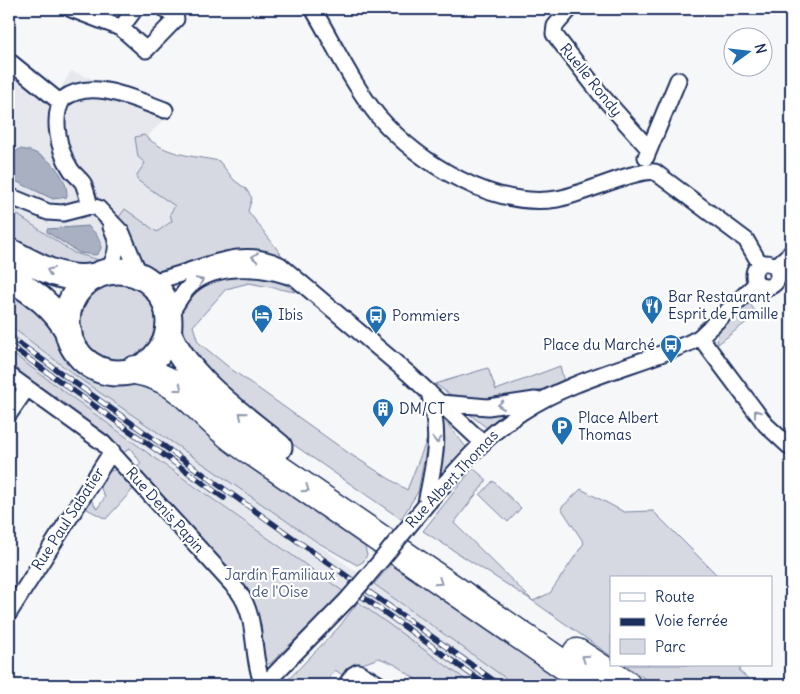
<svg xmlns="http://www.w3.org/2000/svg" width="800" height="694" font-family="Delius,sans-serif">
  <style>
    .built { fill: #e6e8ee }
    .green { fill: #d6d9e2; stroke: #7884a0 }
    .water { fill: #a9b0c1; stroke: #707c99 }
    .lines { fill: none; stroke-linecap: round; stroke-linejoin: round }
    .street-casing { stroke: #1b2f5e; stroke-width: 19 }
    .primary-casing { stroke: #1b2f5e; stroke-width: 29 }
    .highway-casing { stroke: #1b2f5e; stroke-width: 31 }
    .street { stroke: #fff; stroke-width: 15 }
    .primary { stroke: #fff; stroke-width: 25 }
    .highway { stroke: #fff; stroke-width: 28 }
    .rail-casing { stroke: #1b2f5e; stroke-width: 5.5 }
    .rail { stroke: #fff; stroke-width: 4; stroke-dasharray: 11; stroke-linecap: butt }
    .street-bridge-casing { stroke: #1b2f5e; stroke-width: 19; stroke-linecap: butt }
    .street-bridge { stroke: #fff; stroke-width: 15 }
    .oneway { stroke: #8d97ae }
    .labels { text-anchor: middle; stroke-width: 4.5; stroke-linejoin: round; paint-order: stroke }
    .street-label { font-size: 15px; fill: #1b2f5e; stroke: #fff }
    .poi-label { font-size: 15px; fill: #1b2f5e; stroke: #fff; text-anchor: start }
    .park-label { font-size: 15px; fill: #4a5a7f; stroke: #fff }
  </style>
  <rect width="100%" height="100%" fill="#f6f7f9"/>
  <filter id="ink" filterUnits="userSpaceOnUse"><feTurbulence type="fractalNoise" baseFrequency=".02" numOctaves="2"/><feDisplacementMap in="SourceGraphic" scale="10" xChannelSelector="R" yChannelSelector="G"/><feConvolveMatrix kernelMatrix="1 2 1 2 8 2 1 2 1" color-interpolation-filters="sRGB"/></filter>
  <g filter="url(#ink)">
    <path class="built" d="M 71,71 L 176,108 L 147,137 L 144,135 L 145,163 L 137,175 L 137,180 L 175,206 L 172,221 L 157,232 L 125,210 L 132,258 L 114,258 L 103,261 L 74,253 L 9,209 L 9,74 L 52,103 Z
      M 9,325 L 80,379 L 193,455 L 515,685 L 474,685 L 442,663 L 9,351 Z"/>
    <path class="green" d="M 144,135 C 167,156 190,155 219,161 L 234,180 L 246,189 L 252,198 L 248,211 L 283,257 L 264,251 L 246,250 L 167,274 C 138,268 131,241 119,217 L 125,209 L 157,232 L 172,221 L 170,214 L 175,206 L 137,180 L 137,175 L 145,163 L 138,157 L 135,137 Z
      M 9,209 L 74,253 L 103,261 L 97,266 L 81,270 L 9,243 Z
      M 223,275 C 249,275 275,272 295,292 L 249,283 L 226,289 L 193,326 L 198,342 L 231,369 L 350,454 L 407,490 L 429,434 L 418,492 L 401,519 L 229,400 L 178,331 L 178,314 L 183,300 L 198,286 Z
      M79 321a39 39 0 1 1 78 0a39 39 0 1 1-78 0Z
      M 9,283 L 55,318 L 68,357 L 81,372 L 95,379 L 111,383 L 146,381 L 188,409 L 246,465 L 365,547 L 367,555 L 363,562 L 357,565 L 317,542 L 80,379 L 9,325 Z
      M 748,301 L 757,314 L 718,344 C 713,327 737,312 748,301 Z
      M 9,351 L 159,461 L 344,592 L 270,664 L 265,664 L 261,624 L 250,595 L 136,469 L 141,463 L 130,448 L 122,454 L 99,431 L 9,367 Z
      M 560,366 L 564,382 C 535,392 481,411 451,395 C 446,392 440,387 435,384 L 488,368 L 496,390 Z
      M 511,409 L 487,428 L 464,410 Z
      M 441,416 L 466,447 L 438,480 Z
      M 473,468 L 487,480 L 454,523 L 533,601 L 550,593 L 584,543 L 561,508 L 581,489 L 624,512 L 653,511 L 720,578 L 611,578 L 611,656 L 533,601 L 423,531 Z
      M 113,470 L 119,471 L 135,487 L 106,519 L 85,508 L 90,498 L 97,509 L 105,497 L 98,483 L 106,473 Z
      M 493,481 L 521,508 L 508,522 L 480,495 Z
      M 392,563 L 568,685 L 515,685 L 374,584 Z
      M 358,602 L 473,685 L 424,685 L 394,664 L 379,658 L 351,668 L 344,676 L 335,670 L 324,685 L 283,685 L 339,627 Z
      M 625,665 L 742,665 L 739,671 L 756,685 L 654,685 Z"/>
    <path class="water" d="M 19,149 C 43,150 68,173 67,197 L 53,199 L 9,178 L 9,159 Z
      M 88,226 C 96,233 108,246 96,255 L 79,253 L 47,232 L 47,229 Z"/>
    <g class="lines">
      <g class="street-casing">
        <path id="street" d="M 71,9 L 121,28 L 146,50 L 176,19 L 165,9
          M 313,9 C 334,44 352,84 378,116 C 419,163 493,209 557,199 C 582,195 637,168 655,172 L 746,240 L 760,264
          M 570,9 L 555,26 L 554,34 L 602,96 L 649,149
          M 121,28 L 135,9
          M 9,61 L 61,103
          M 646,157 L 678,80
          M 9,196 L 48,212 L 63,213 L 90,206 L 98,208 L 122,233 L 140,276
          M 90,206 C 88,199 86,190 83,183 C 79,177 73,174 70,168 C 59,151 51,117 63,99 C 92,77 136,100 165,110
          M754 275a12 12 0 1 1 24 0a12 12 0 1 1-24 0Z
          M 775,267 L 791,253
          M 104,273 C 117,260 120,243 111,227
          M 149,282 C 194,275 236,243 280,265 L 409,374 L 483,443
          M 169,317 C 175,306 181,294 191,285 C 217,264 259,266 288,276
          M 700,337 L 766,425 L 791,448
          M 9,375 L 103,443 L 238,591 C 259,619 250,654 263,685
          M 441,403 L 488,407 L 535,400
          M 9,414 L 27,388
          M 426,503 C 435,459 441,436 429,392
          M 426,505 C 456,471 484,436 522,412 C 572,379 635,366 689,343 L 700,337 L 757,283
          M 366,578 L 382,559
          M 9,613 L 112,451
          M 264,685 L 347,600
          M 346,685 L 353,675 L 358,672 L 380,685"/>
      </g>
      <g class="primary-casing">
        <path id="primary" d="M 9,251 C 35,265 64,283 95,276
          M67 322a51 51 0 1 1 102 0a51 51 0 1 1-102 0Z
          M 9,277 C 34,293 54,306 69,333
          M 168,332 C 189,381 239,413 279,447"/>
      </g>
      <g class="highway-casing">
        <path id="highway" d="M 135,370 C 180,378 193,405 226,432 C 236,441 247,448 258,455 L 593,685
          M 577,653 L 626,685"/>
      </g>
      <use href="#street" class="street"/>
      <use href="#primary" class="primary"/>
      <use href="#highway" class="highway"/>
      <g class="rail-casing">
        <path id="rail" d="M 9,336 L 500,685
          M 9,345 L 224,498
          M 356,592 L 486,685"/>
      </g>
      <use href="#rail" class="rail"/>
      <g class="street-bridge-casing">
        <path id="street-bridge" d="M 382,559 L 426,505
          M 347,600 L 366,578"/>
      </g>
      <use href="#street-bridge" class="street-bridge"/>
    </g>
    <defs><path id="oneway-chevron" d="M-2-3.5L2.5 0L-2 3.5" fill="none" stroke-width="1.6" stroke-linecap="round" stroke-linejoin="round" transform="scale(1.25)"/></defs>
    <g class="oneway">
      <use href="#oneway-chevron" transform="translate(255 257) rotate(-175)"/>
      <use href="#oneway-chevron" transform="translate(50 271) rotate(-158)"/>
      <use href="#oneway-chevron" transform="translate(200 281) rotate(-26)"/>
      <use href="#oneway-chevron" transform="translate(179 388) rotate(38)"/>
      <use href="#oneway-chevron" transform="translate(501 405) rotate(173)"/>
      <use href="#oneway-chevron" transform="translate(757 413) rotate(-127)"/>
      <use href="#oneway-chevron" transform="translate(242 415) rotate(-140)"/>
      <use href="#oneway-chevron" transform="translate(437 440) rotate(90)"/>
      <use href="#oneway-chevron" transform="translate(306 489) rotate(35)"/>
      <use href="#oneway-chevron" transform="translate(439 582) rotate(34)"/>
      <use href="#oneway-chevron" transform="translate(585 658) rotate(-146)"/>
    </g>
  </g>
  <defs>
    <g id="restaurant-pin" transform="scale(1.125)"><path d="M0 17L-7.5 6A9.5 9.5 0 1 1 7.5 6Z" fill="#1f6fb2" stroke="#fff"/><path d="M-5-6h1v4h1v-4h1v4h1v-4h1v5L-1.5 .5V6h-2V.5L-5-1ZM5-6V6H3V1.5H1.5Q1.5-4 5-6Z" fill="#fff"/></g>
    <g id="hotel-pin" transform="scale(1.125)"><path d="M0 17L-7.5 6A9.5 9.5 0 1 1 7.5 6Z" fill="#1f6fb2" stroke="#fff"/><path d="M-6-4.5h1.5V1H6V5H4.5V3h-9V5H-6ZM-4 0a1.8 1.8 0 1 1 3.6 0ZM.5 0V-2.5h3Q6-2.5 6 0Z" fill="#fff"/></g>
    <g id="bus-pin" transform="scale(1.125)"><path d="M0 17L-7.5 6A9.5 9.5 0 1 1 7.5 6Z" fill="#1f6fb2" stroke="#fff"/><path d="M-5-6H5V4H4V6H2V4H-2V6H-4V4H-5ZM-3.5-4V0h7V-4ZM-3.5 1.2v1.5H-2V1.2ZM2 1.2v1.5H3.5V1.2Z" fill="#fff"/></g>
    <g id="building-pin" transform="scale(1.125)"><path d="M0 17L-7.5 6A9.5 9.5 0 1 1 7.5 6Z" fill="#1f6fb2" stroke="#fff"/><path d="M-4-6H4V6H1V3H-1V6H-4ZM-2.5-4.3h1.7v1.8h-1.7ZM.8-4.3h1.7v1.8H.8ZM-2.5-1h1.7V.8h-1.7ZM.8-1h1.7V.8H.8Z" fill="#fff"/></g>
    <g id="parking-pin" transform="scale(1.125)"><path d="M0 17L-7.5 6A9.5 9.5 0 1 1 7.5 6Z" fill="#1f6fb2" stroke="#fff"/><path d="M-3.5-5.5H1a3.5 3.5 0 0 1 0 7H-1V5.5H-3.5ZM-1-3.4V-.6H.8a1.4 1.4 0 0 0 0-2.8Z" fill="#fff"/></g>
  </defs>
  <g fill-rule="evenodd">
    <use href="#restaurant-pin" x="652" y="306"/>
    <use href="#hotel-pin" x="262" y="315"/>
    <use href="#bus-pin" x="376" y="316"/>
    <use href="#bus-pin" x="671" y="345"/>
    <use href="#building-pin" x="383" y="409"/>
    <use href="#parking-pin" x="562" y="427"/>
  </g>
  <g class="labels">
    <g class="street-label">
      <text transform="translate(591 80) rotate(51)" y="5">Ruelle Rondy</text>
      <text transform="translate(452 479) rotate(-47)" y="5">Rue Albert Thomas</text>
      <text transform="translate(165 510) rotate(48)" y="5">Rue Denis Papin</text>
      <text transform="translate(68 519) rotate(-57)" y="5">Rue Paul Sabatier</text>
    </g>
    <g class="poi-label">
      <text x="668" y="302">Bar Restaurant<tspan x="668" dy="17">Esprit de Famille</tspan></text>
      <text x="278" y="320">Ibis</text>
      <text x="392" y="321">Pommiers</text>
      <text x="655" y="350" text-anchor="end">Place du Marché</text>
      <text x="399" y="414">DM/CT</text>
      <text x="578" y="423">Place Albert<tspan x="578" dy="17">Thomas</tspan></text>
    </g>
    <g class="park-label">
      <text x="280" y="580">Jardín Familiaux<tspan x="280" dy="17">de l'Oise</tspan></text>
    </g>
  </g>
  <rect width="800" height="694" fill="none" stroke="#fff" stroke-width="30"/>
  <rect x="15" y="15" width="770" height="664" fill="none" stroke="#1b2f5e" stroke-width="2" filter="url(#ink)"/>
  <rect x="610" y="576" width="162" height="90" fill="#ffffff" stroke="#a4acbf"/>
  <rect x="620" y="593" width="25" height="8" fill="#ffffff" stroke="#a4acbf"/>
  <text x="655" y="602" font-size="15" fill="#1b2f5e">Route</text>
  <rect x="620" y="618" width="25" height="8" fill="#1b2f5e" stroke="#a4acbf"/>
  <text x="655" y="626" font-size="15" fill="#1b2f5e">Voie ferrée</text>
  <rect x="620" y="639" width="25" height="15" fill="#d6d9e2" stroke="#a4acbf"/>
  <text x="655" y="652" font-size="15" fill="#1b2f5e">Parc</text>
  <g transform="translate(748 52) rotate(75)"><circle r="24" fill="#ffffff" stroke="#a4acbf"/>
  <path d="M0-4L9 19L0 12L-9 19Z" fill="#1f6fb2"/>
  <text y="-8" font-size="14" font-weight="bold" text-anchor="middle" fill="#1b2f5e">N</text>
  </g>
</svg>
